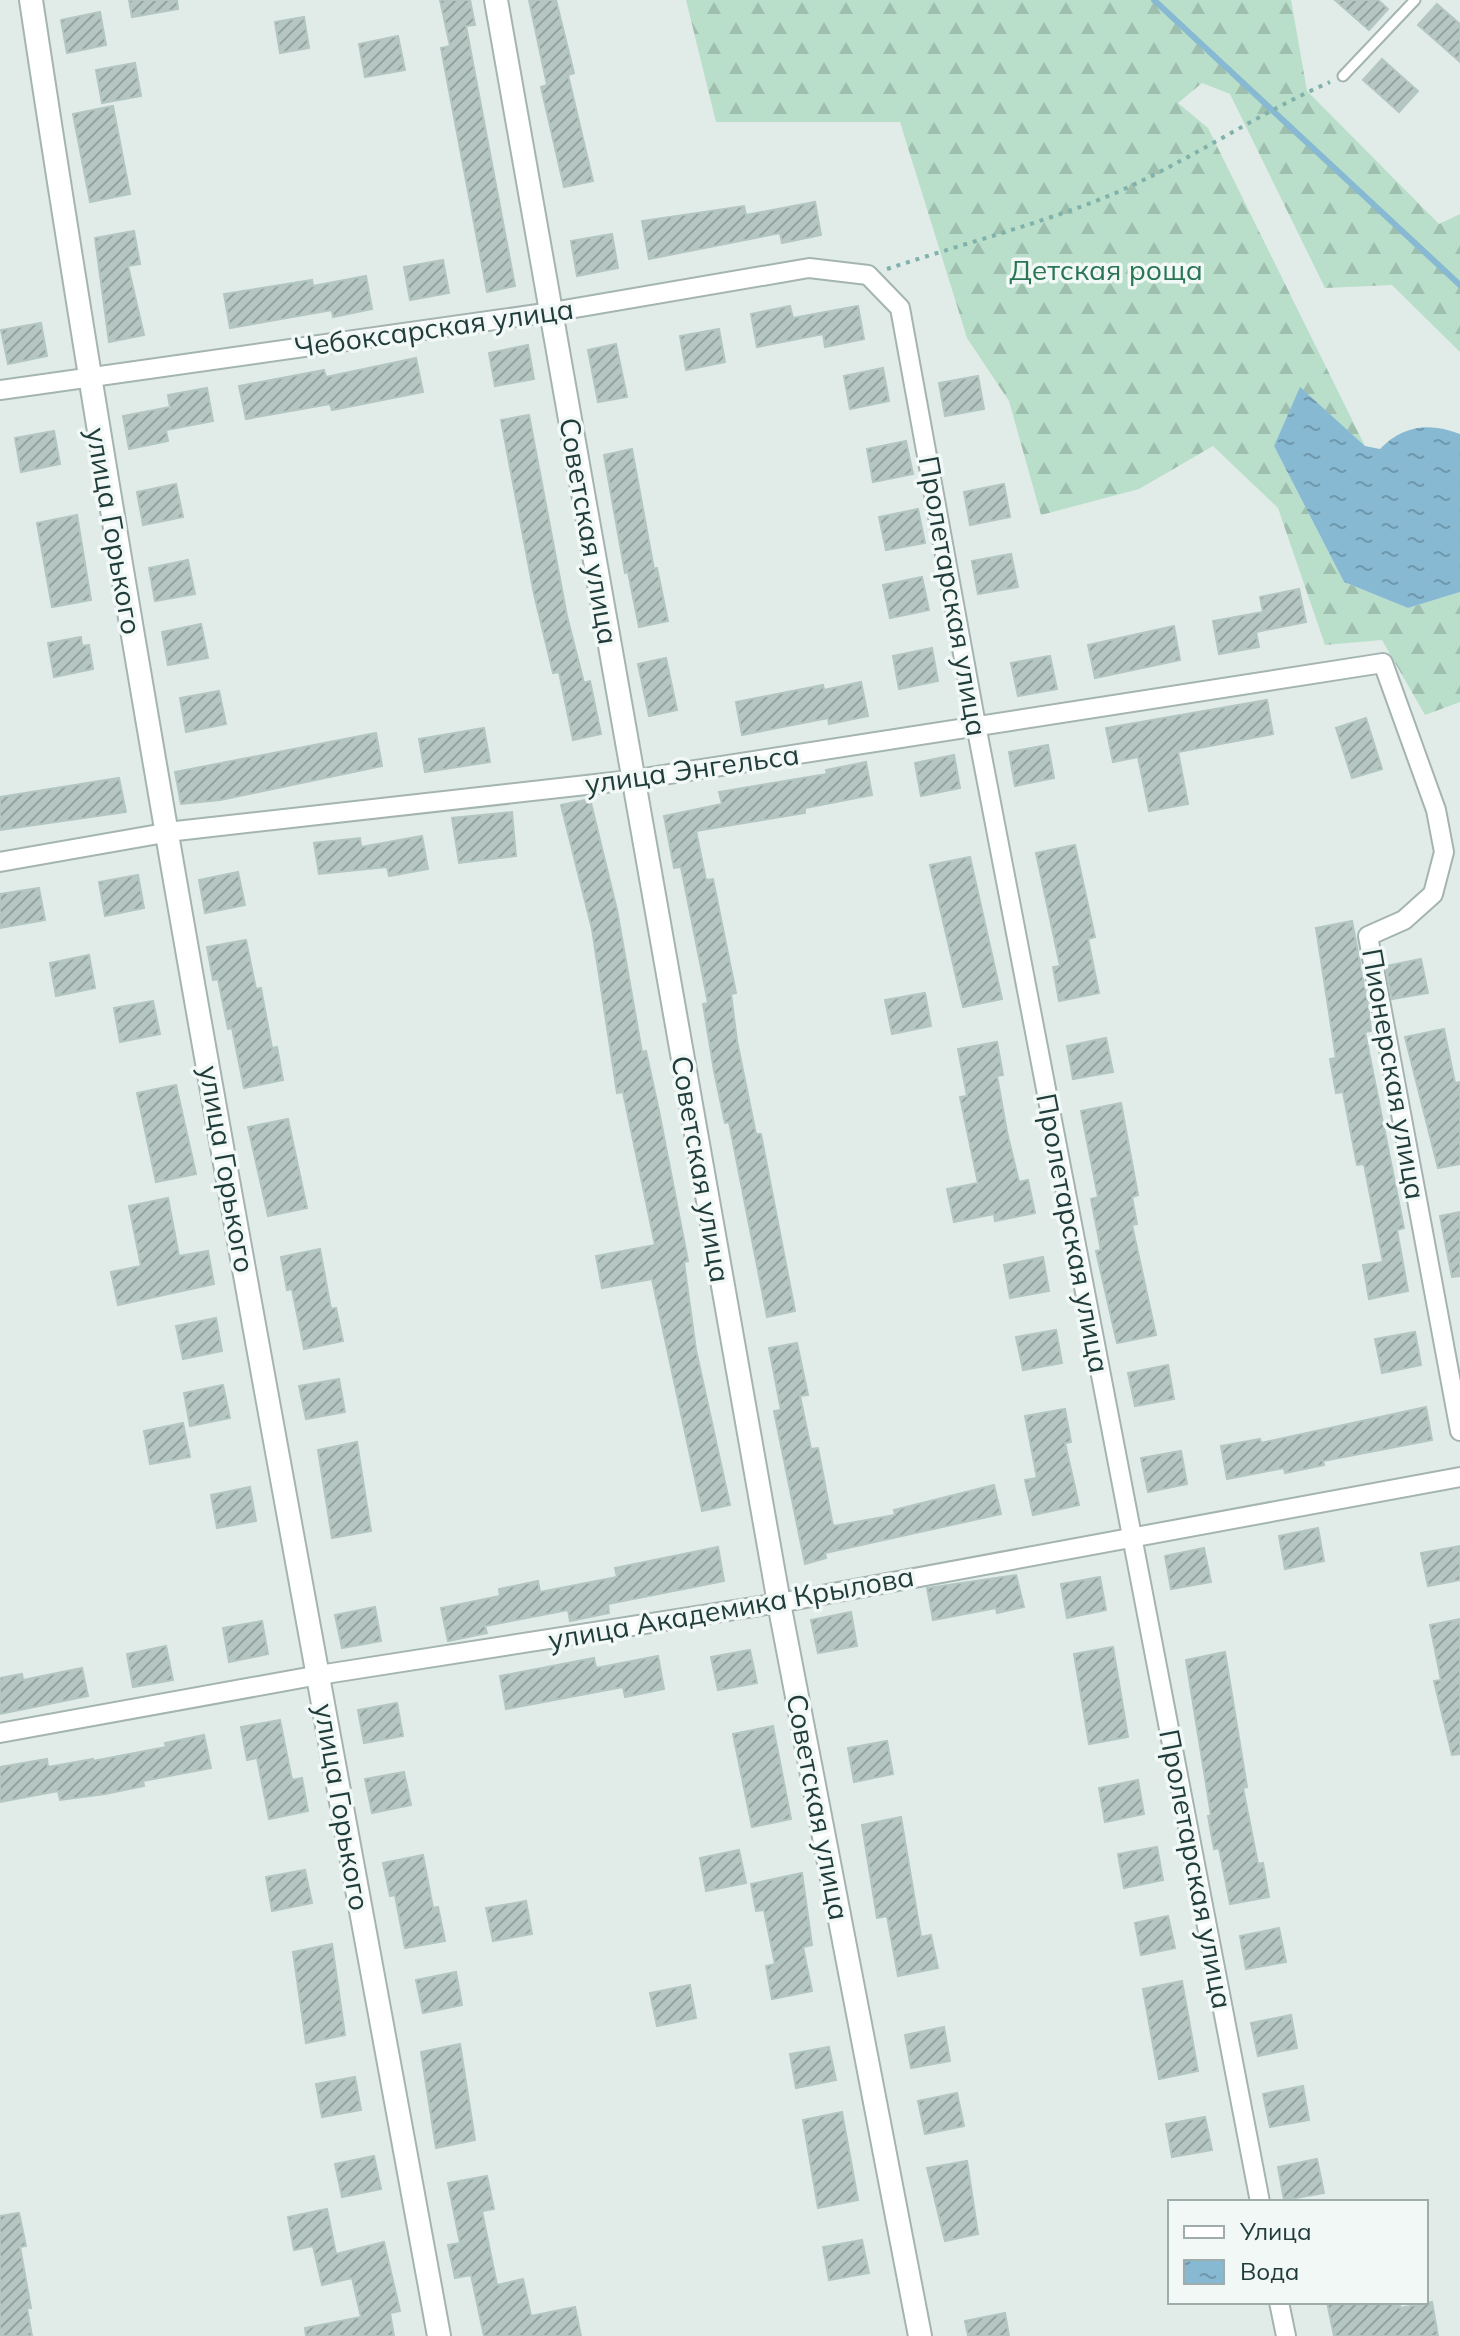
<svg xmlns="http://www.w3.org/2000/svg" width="1460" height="2336" font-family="Mulish,sans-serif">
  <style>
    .forest { fill: url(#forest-firs) }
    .water { fill: url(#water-ripples) }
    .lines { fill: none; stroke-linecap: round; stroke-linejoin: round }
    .stream { stroke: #87b9d3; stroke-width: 6 }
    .building { fill: url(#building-hatch); stroke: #b3c6c1; stroke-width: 2 }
    .service-casing { stroke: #a4b4b1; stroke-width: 13 }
    .minor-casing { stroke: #a4b4b1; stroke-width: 22 }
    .tertiary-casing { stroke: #a4b4b1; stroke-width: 26 }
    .path { stroke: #80b1aa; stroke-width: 4; stroke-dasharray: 4 6; stroke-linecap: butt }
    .service { stroke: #fff; stroke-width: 9 }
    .minor { stroke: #fff; stroke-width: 18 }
    .tertiary { stroke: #fff; stroke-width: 22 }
    .labels { text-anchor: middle; stroke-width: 7; stroke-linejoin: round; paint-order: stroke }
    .park-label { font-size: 28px; fill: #297555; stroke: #f1f8f6 }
    .street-label { font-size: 28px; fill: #213d3b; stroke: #f1f8f6 }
  </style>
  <defs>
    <pattern id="forest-firs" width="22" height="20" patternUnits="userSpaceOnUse" patternTransform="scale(2)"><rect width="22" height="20" fill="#b9deca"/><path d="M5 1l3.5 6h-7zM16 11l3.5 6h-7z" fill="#9fbfae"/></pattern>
    <pattern id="water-ripples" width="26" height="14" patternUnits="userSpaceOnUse" patternTransform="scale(2)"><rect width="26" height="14" fill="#87b9d3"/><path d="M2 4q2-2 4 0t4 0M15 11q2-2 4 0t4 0" fill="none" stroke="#6e98ac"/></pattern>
    <pattern id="building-hatch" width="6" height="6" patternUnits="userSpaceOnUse" patternTransform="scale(2)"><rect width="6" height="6" fill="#b6c7c3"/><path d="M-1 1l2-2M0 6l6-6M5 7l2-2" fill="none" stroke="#94a3a0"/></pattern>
  </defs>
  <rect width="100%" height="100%" fill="#e1ece9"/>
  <path class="forest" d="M 686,0 L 1291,0 L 1307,91 L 1439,224 L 1460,214 L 1460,352 L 1392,285 L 1325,288 L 1230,94 L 1202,83 L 1178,103 L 1208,128 L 1365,446 L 1300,388 L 1274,446 L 1344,582 L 1408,608 L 1460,592 L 1460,702 L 1425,715 L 1382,640 L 1325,645 L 1278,508 L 1213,446 L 1139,489 L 1041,515 L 1009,401 L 967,338 L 900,122 L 716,122 Z"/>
  <path class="water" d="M 1300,387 L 1365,446 L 1380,449 C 1403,425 1430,422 1460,434 L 1460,592 L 1408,608 L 1344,582 L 1274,446 Z"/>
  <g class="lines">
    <path class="stream" d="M 1154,0 L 1460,285"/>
  </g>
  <path class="building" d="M 129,0 L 177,0 L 178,9 L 132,17 Z
    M 440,0 L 470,0 L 475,25 L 466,26 L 515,286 L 487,292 L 441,48 L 450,46 Z
    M 529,0 L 556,0 L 574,73 L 568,75 L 593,181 L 564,187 L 541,87 L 547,85 Z
    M 1335,0 L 1378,0 L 1388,9 L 1369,30 Z
    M 1437,4 L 1460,24 L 1460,62 L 1418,25 Z
    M 100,12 L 106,45 L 67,53 L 61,20 Z
    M 304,17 L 309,48 L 280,53 L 275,22 Z
    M 398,36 L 405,70 L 365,77 L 359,44 Z
    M 1382,59 L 1418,91 L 1399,112 L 1363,80 Z
    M 135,63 L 141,96 L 102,103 L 96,70 Z
    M 113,106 L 130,194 L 90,202 L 73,114 Z
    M 815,202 L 821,235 L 782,243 L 780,233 L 649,259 L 642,221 L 744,206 L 746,215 Z
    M 134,231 L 140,264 L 128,266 L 144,335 L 109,342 L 95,238 Z
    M 612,234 L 618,268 L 577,276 L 571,241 Z
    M 443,260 L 449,293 L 410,300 L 404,267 Z
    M 366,276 L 372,309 L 333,317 L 332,310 L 230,328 L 224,294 L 312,280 L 313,286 Z
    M 790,306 L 793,318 L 858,306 L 864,339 L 825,347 L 823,334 L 757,347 L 751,314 Z
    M 41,323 L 47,356 L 8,364 L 1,330 Z
    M 719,329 L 725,362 L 686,370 L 680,336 Z
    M 616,344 L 627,397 L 598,402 L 588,350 Z
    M 528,345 L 534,379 L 495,386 L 489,353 Z
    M 416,358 L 423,392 L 332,410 L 330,404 L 246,419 L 239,386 L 324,370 L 326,377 Z
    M 883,368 L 889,401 L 850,409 L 844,376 Z
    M 978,376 L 984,409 L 945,416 L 939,383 Z
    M 207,388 L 213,421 L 166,430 L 168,441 L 129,449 L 123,416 L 170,407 L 168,395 Z
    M 529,415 L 567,616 L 584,683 L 590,681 L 601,734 L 573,740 L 559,672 L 553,673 L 534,594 L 501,420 Z
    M 54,431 L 60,464 L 21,472 L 15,438 Z
    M 906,441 L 913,474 L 873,482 L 867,449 Z
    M 632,449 L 654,569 L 657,568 L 668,621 L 639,627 L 628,572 L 625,573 L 604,455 Z
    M 176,484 L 183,517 L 143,525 L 137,492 Z
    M 1004,484 L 1010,517 L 970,525 L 964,492 Z
    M 918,509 L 925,543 L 886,550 L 879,517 Z
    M 77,515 L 91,600 L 52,607 L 37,523 Z
    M 1011,554 L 1018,587 L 978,594 L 972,561 Z
    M 188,560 L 195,594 L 155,601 L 149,568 Z
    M 922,577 L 929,610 L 890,618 L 883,585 Z
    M 1299,589 L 1306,622 L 1256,632 L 1259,647 L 1219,654 L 1213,621 L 1263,612 L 1260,597 Z
    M 201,624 L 208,658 L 168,665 L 162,632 Z
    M 1174,626 L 1180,660 L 1095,678 L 1088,645 Z
    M 81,637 L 82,646 L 89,645 L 93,669 L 54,677 L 48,643 Z
    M 932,648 L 938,681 L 899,689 L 893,656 Z
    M 1050,656 L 1057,689 L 1018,696 L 1011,663 Z
    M 666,658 L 677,710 L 649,716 L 638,664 Z
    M 861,682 L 868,716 L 829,724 L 828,718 L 742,735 L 736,702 L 823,685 L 824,690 Z
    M 219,691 L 226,724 L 186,732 L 180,698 Z
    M 1267,700 L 1273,734 L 1178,752 L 1188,804 L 1149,811 L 1138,757 L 1113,762 L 1106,728 Z
    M 1366,718 L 1382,769 L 1352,778 L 1336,728 Z
    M 484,728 L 490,762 L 425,772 L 419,739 Z
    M 376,733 L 382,766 L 220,800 L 181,804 L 175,772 Z
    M 1048,745 L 1054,778 L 1015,786 L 1009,752 Z
    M 954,755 L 960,788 L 921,796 L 915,763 Z
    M 866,762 L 872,795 L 805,808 L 805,813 L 696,831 L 706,880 L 713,879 L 736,993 L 731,994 L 737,1041 L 756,1134 L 761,1134 L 795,1311 L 767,1317 L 729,1122 L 725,1123 L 714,1071 L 703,1004 L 708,1003 L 681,867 L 674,868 L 664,816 L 722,804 L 719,792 L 827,774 L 826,770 Z
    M 119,778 L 126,812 L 0,830 L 0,797 Z
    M 590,799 L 617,910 L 642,1052 L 646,1051 L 659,1111 L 688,1261 L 684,1262 L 696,1350 L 730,1505 L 702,1511 L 652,1279 L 602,1288 L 596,1256 L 655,1245 L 623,1092 L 617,1093 L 592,929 L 561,805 Z
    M 512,812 L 516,856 L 459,863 L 452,818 Z
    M 422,836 L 428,869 L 389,876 L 387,867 L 319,874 L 314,843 L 360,838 L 361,847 Z
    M 1075,845 L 1095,937 L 1088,939 L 1099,993 L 1059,1001 L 1053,967 L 1060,966 L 1036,853 Z
    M 970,857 L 1002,999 L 963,1007 L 930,865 Z
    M 238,872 L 245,905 L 205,913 L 199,880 Z
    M 138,875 L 144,908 L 105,916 L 99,882 Z
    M 39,888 L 45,920 L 0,928 L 0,894 Z
    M 1352,921 L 1368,1004 L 1371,1031 L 1365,1032 L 1404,1228 L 1397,1230 L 1408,1291 L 1369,1299 L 1363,1265 L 1383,1262 L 1364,1164 L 1357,1165 L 1343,1092 L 1336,1093 L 1330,1059 L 1336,1058 L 1316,928 Z
    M 246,940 L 256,989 L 261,988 L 272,1048 L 277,1047 L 283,1080 L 244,1088 L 232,1028 L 228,1029 L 218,979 L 213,980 L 207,947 Z
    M 89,955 L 95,988 L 56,996 L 50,963 Z
    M 1421,959 L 1428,993 L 1392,999 L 1386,966 Z
    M 925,993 L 931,1026 L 892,1034 L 885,1000 Z
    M 153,1001 L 160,1034 L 120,1042 L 114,1008 Z
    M 1444,1029 L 1455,1083 L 1460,1082 L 1460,1164 L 1438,1168 L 1405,1037 Z
    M 1106,1038 L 1113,1072 L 1073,1079 L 1067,1046 Z
    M 997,1042 L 1003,1075 L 997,1076 L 1007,1132 L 1019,1182 L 1028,1180 L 1035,1213 L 995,1221 L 994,1214 L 954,1222 L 947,1189 L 978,1183 L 960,1097 L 967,1096 L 958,1049 Z
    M 176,1085 L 196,1174 L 156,1182 L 137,1093 Z
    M 1121,1103 L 1138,1195 L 1132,1197 L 1137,1224 L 1132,1225 L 1156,1335 L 1117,1343 L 1096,1251 L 1101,1250 L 1091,1199 L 1098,1197 L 1081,1111 Z
    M 288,1119 L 307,1208 L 268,1216 L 248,1127 Z
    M 168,1198 L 179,1256 L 208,1251 L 214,1284 L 118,1305 L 111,1272 L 141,1266 L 129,1206 Z
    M 1460,1212 L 1460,1276 L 1452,1277 L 1440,1216 Z
    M 320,1249 L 331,1309 L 336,1308 L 343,1341 L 304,1349 L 292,1289 L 287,1290 L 281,1257 Z
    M 1043,1257 L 1049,1291 L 1010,1298 L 1004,1265 Z
    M 216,1318 L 222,1351 L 183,1359 L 176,1326 Z
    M 1056,1330 L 1062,1363 L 1023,1370 L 1016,1337 Z
    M 1415,1332 L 1421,1365 L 1382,1373 L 1375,1339 Z
    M 797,1343 L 808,1395 L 800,1396 L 811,1449 L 818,1448 L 833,1526 L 895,1515 L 894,1510 L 994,1485 L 1001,1514 L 825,1553 L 826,1558 L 805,1564 L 774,1411 L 781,1410 L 769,1348 Z
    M 1168,1365 L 1174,1399 L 1135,1406 L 1128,1373 Z
    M 339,1379 L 345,1412 L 306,1419 L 299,1386 Z
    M 223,1385 L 230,1418 L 190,1426 L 184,1393 Z
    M 1426,1407 L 1432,1440 L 1323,1461 L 1324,1465 L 1285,1473 L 1284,1468 L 1227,1479 L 1221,1446 L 1260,1439 L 1261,1443 Z
    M 1065,1409 L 1071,1442 L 1065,1443 L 1079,1505 L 1033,1515 L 1025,1480 L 1037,1478 L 1025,1416 Z
    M 183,1423 L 190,1457 L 150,1464 L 144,1431 Z
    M 357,1442 L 371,1531 L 332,1538 L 318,1450 Z
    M 1181,1451 L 1187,1484 L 1148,1492 L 1141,1458 Z
    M 250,1487 L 256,1521 L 217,1528 L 211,1495 Z
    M 1318,1528 L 1324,1561 L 1285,1569 L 1279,1536 Z
    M 1460,1546 L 1460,1580 L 1428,1586 L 1421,1553 Z
    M 718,1547 L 724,1581 L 608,1604 L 609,1613 L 570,1621 L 568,1610 L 485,1626 L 487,1633 L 448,1641 L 441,1608 L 500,1596 L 499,1589 L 538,1581 L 540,1592 L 617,1577 L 615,1568 Z
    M 1204,1548 L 1211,1582 L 1171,1589 L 1165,1556 Z
    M 1016,1575 L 1024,1607 L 997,1613 L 996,1608 L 933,1620 L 927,1588 Z
    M 1100,1577 L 1106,1610 L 1067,1618 L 1061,1584 Z
    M 375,1607 L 381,1641 L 342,1648 L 335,1615 Z
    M 851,1612 L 857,1646 L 818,1653 L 811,1620 Z
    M 1460,1619 L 1460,1754 L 1452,1755 L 1434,1681 L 1441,1680 L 1430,1625 Z
    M 262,1621 L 268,1654 L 229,1662 L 223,1628 Z
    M 166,1646 L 173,1680 L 133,1687 L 127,1654 Z
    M 1113,1647 L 1128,1737 L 1089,1744 L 1074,1654 Z
    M 750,1650 L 757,1683 L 718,1690 L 711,1657 Z
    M 1225,1652 L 1247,1787 L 1243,1788 L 1258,1864 L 1263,1863 L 1269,1897 L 1230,1904 L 1219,1848 L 1214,1849 L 1208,1816 L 1211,1815 L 1186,1660 Z
    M 658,1656 L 664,1689 L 625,1697 L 623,1687 L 506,1709 L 500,1676 L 594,1658 L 596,1668 Z
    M 82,1668 L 88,1696 L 0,1714 L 0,1678 L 22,1674 L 23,1680 Z
    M 397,1703 L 403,1736 L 364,1743 L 358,1710 Z
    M 280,1720 L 292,1780 L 302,1778 L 308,1811 L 269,1819 L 257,1758 L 247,1760 L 241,1727 Z
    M 773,1726 L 791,1819 L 752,1827 L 733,1734 Z
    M 204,1735 L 211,1768 L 143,1781 L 144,1786 L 105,1794 L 60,1800 L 58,1791 L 0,1802 L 0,1767 L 47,1759 L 48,1767 L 93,1759 L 93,1761 L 166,1747 L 165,1743 Z
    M 887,1741 L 893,1774 L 854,1782 L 848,1748 Z
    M 404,1772 L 411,1805 L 372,1813 L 365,1779 Z
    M 1138,1780 L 1144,1814 L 1105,1822 L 1099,1788 Z
    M 901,1817 L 921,1937 L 931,1935 L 938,1968 L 898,1976 L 887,1916 L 877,1918 L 862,1825 Z
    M 1157,1847 L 1163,1880 L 1124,1888 L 1118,1854 Z
    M 739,1850 L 746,1883 L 706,1891 L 700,1858 Z
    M 423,1855 L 433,1908 L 438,1907 L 445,1941 L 405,1948 L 395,1895 L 390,1896 L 383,1863 Z
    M 305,1870 L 312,1903 L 272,1911 L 266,1877 Z
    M 802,1873 L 812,1945 L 803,1947 L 812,1991 L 772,1999 L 766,1966 L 775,1964 L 764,1910 L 756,1911 L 751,1884 Z
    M 526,1901 L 532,1934 L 493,1941 L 486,1908 Z
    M 1168,1916 L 1175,1948 L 1141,1955 L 1135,1923 Z
    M 1279,1928 L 1286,1962 L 1246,1969 L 1240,1936 Z
    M 332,1944 L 345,2035 L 306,2043 L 293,1952 Z
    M 456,1972 L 462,2005 L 423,2013 L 416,1980 Z
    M 1182,1981 L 1198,2071 L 1159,2079 L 1143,1989 Z
    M 690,1985 L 696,2018 L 657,2026 L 650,1993 Z
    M 1291,2015 L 1297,2048 L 1258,2056 L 1251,2023 Z
    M 944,2027 L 950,2061 L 911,2068 L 905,2035 Z
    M 460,2044 L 475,2140 L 436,2148 L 421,2052 Z
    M 829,2047 L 836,2080 L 796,2088 L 790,2054 Z
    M 355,2077 L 361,2110 L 322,2117 L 316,2084 Z
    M 1303,2086 L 1309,2120 L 1270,2127 L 1263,2094 Z
    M 957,2093 L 964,2126 L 925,2134 L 918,2101 Z
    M 842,2112 L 858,2200 L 818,2208 L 803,2120 Z
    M 1205,2117 L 1212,2150 L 1172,2157 L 1166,2124 Z
    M 374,2156 L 381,2189 L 342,2197 L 335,2164 Z
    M 1317,2159 L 1324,2193 L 1284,2200 L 1278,2167 Z
    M 967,2161 L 978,2234 L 945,2241 L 927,2168 Z
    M 487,2176 L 494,2209 L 482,2211 L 497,2285 L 523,2279 L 531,2316 L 575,2307 L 581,2336 L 484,2336 L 471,2275 L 455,2278 L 448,2245 L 460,2243 L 448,2183 Z
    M 327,2209 L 336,2254 L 384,2242 L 400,2311 L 390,2313 L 394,2336 L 306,2336 L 305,2328 L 361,2317 L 352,2278 L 322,2285 L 313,2246 L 294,2250 L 288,2217 Z
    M 19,2213 L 26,2246 L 20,2247 L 31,2308 L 27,2308 L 32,2336 L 0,2336 L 0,2216 Z
    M 862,2240 L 869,2273 L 829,2280 L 823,2247 Z
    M 1327,2302 L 1400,2302 L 1400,2308 L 1432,2302 L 1438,2336 L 1334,2336 Z
    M 1005,2313 L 1009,2336 L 968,2336 L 965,2321 Z"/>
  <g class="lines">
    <g class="service-casing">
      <path id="service" d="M 1343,76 L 1415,0"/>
    </g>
    <g class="minor-casing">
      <path id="minor" d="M 0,390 L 552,312 L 809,268 L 868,275 L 900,308 L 976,725 L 1260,2202
        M 0,862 L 176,831 L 631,780 L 1383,663 L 1436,810 L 1444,852 L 1433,894 L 1404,920 L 1368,936 L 1460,1431
        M 0,1733 L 319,1675 L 779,1603 L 1460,1477
        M 1279,2302 L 1286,2336"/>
    </g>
    <g class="tertiary-casing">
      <path id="tertiary" d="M 31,0 C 149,782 297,1558 439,2336
        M 496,0 L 779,1603 L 920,2336"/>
    </g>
    <path class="path" d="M 887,269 C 956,246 1028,227 1096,201 C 1178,169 1250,117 1330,82"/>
    <use href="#service" class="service"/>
    <use href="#minor" class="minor"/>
    <use href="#tertiary" class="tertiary"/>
  </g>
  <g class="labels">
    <g class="park-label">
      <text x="1106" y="280">Детская роща</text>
    </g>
    <g class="street-label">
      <text transform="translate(434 328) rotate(-8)" y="10">Чебоксарская улица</text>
      <text transform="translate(114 531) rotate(80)" y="10">улица Горького</text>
      <text transform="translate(589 531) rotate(80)" y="10">Советская улица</text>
      <text transform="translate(953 596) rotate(80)" y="10">Пролетарская улица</text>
      <text transform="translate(692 769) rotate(-8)" y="10">улица Энгельса</text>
      <text transform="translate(1394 1074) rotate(80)" y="10">Пионерская улица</text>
      <text transform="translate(227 1169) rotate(80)" y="10">улица Горького</text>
      <text transform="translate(701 1169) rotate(80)" y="10">Советская улица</text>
      <text transform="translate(1073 1233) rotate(79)" y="10">Пролетарская улица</text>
      <text transform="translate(731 1608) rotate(-10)" y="10">улица Академика Крылова</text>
      <text transform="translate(342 1807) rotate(80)" y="10">улица Горького</text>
      <text transform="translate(818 1807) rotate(79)" y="10">Советская улица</text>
      <text transform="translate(1196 1869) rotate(79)" y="10">Пролетарская улица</text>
    </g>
  </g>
  <rect x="1168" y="2200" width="260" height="104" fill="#f1f8f6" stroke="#9eadab" stroke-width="2"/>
  <rect x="1184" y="2226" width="40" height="12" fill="#ffffff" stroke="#9eadab" stroke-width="2"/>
  <text x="1240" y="2240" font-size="24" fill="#213d3b">Улица</text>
  <rect x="1184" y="2260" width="40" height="24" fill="url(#water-ripples)" stroke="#9eadab" stroke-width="2"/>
  <text x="1240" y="2280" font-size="24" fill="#213d3b">Вода</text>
</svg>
